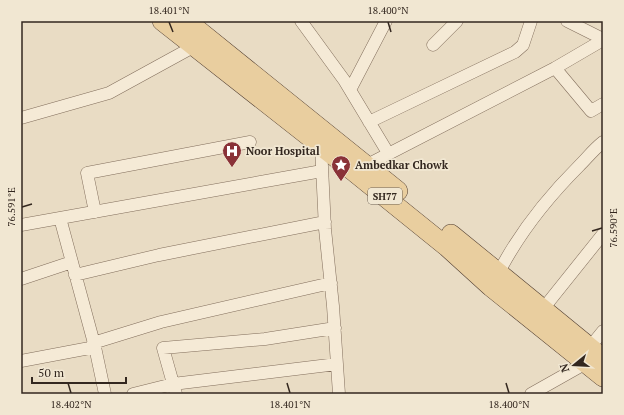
<svg xmlns="http://www.w3.org/2000/svg" width="624" height="415" font-family="'PT Serif',serif">
  <style>
    .lines { fill: none; stroke-linecap: round; stroke-linejoin: round }
    .street-casing { stroke: #826e5c; stroke-width: 13 }
    .primary-casing { stroke: #503d30; stroke-width: 20 }
    .street { stroke: #f5ead6; stroke-width: 12 }
    .primary { stroke: #e9ce9f; stroke-width: 19 }
    .ticks { fill: none; stroke: #33271f; stroke-width: 1.5 }
    .labels { text-anchor: middle; stroke-width: 3.5; stroke-linejoin: round; paint-order: stroke }
    .shield { fill: #f1e7d2; stroke: #6c6155; stroke-width: 1 }
    .shield-label { font-size: 10px; font-weight: bold; fill: #33271f }
    .poi-label { font-size: 11px; font-weight: bold; fill: #33271f; stroke: #f1e7d2; text-anchor: start }
    .neatline { fill: none; stroke: #33271f; stroke-width: 1.5 }
    .ticks-label { font-size: 10px; text-anchor: middle; fill: #33271f }
  </style>
  <rect width="100%" height="100%" fill="#e9dcc4"/>
  <g class="lines">
    <g class="street-casing">
      <path id="street" d="M 301,21 L 344,80 L 388,153
        M 567,21 L 603,39
        M 433,45 L 457,21
        M 555,68 L 591,111 L 603,104
        M 350,90 L 386,21
        M 21,118 L 109,93 L 193,47
        M 369,122 L 515,52 L 523,45 L 531,21
        M 321,146 L 325,229 L 333,306 L 339,394
        M 367,165 L 555,68 L 603,40
        M 95,212 L 87,173 L 250,142
        M 60,218 L 95,347 L 105,394
        M 21,225 L 322,171
        M 498,274 C 519,233 547,198 579,166 C 587,158 594,149 603,142
        M 75,275 L 159,255 L 325,222
        M 21,279 L 72,262
        M 543,309 L 603,234
        M 93,343 L 161,322 L 331,283
        M 590,347 L 603,331
        M 21,361 L 95,347
        M 133,394 L 173,384 L 337,364
        M 176,394 L 163,348 L 265,339 L 335,328
        M 531,394 L 586,363"/>
    </g>
    <g class="primary-casing">
      <path id="primary" d="M 162,21 L 354,172 L 447,247 L 491,287 L 603,377
        M 187,21 L 398,191
        M 451,234 L 603,358"/>
    </g>
    <use href="#street" class="street"/>
    <use href="#primary" class="primary"/>
  </g>
  <path class="ticks" d="M 169,22 L 173,32M 388,22 L 391,32M 22,207 L 32,204M 592,231 L 602,228M 68,383 L 71,393M 287,383 L 290,393M 506,383 L 509,393"/>
  <defs>
    <g id="hospital-pin" transform="scale(1)"><path d="M0 17L-7.5 6A9.5 9.5 0 1 1 7.5 6Z" fill="#8a3238" stroke="#f1e7d2"/><path d="M-5-5h3v3.5h4V-5h3V5h-3V1.5h-4V5h-3Z" fill="#fff"/></g>
    <g id="sight-pin" transform="scale(1)"><path d="M0 17L-7.5 6A9.5 9.5 0 1 1 7.5 6Z" fill="#8a3238" stroke="#f1e7d2"/><path d="M0-6L1.8-2.2L6-1.7L2.9 1.2L3.7 5.4L0 3.3L-3.7 5.4L-2.9 1.2L-6-1.7L-1.8-2.2Z" fill="#fff"/></g>
  </defs>
  <g fill-rule="evenodd">
    <use href="#hospital-pin" x="232" y="151"/>
    <use href="#sight-pin" x="341" y="165"/>
  </g>
  <g class="labels">
    <rect class="shield" x="368" y="188" width="34" height="16" rx="3"/>
    <g class="shield-label">
      <text x="385" y="200">SH77</text>
    </g>
    <g class="poi-label">
      <text x="246" y="155">Noor Hospital</text>
      <text x="355" y="169">Ambedkar Chowk</text>
    </g>
  </g>
  <rect width="624" height="415" fill="none" stroke="#f1e7d2" stroke-width="44"/>
  <g transform="translate(574 365) rotate(252)" stroke="#f1e7d2" stroke-width="3" paint-order="stroke">
  <path d="M0-3L7 15L0 10L-7 15Z" fill="#33271f"/>
  <text y="-6" font-size="11" font-weight="bold" text-anchor="middle" fill="#33271f">N</text>
  </g>
  <path d="M32 377v6h94v-6" fill="none" stroke="#33271f" stroke-width="2"/>
  <text x="38" y="377" font-size="12" fill="#33271f" stroke="#f1e7d2" stroke-width="3" paint-order="stroke">50 m</text>
  <rect x="22" y="22" width="580" height="371" class="neatline"/>
  <g class="ticks-label">
    <text x="169" y="14">18.401°N</text>
    <text x="388" y="14">18.400°N</text>
    <text transform="translate(11 207) rotate(-90)" y="4">76.591°E</text>
    <text transform="translate(613 228) rotate(-90)" y="4">76.590°E</text>
    <text x="71" y="408">18.402°N</text>
    <text x="290" y="408">18.401°N</text>
    <text x="509" y="408">18.400°N</text>
  </g>
</svg>
